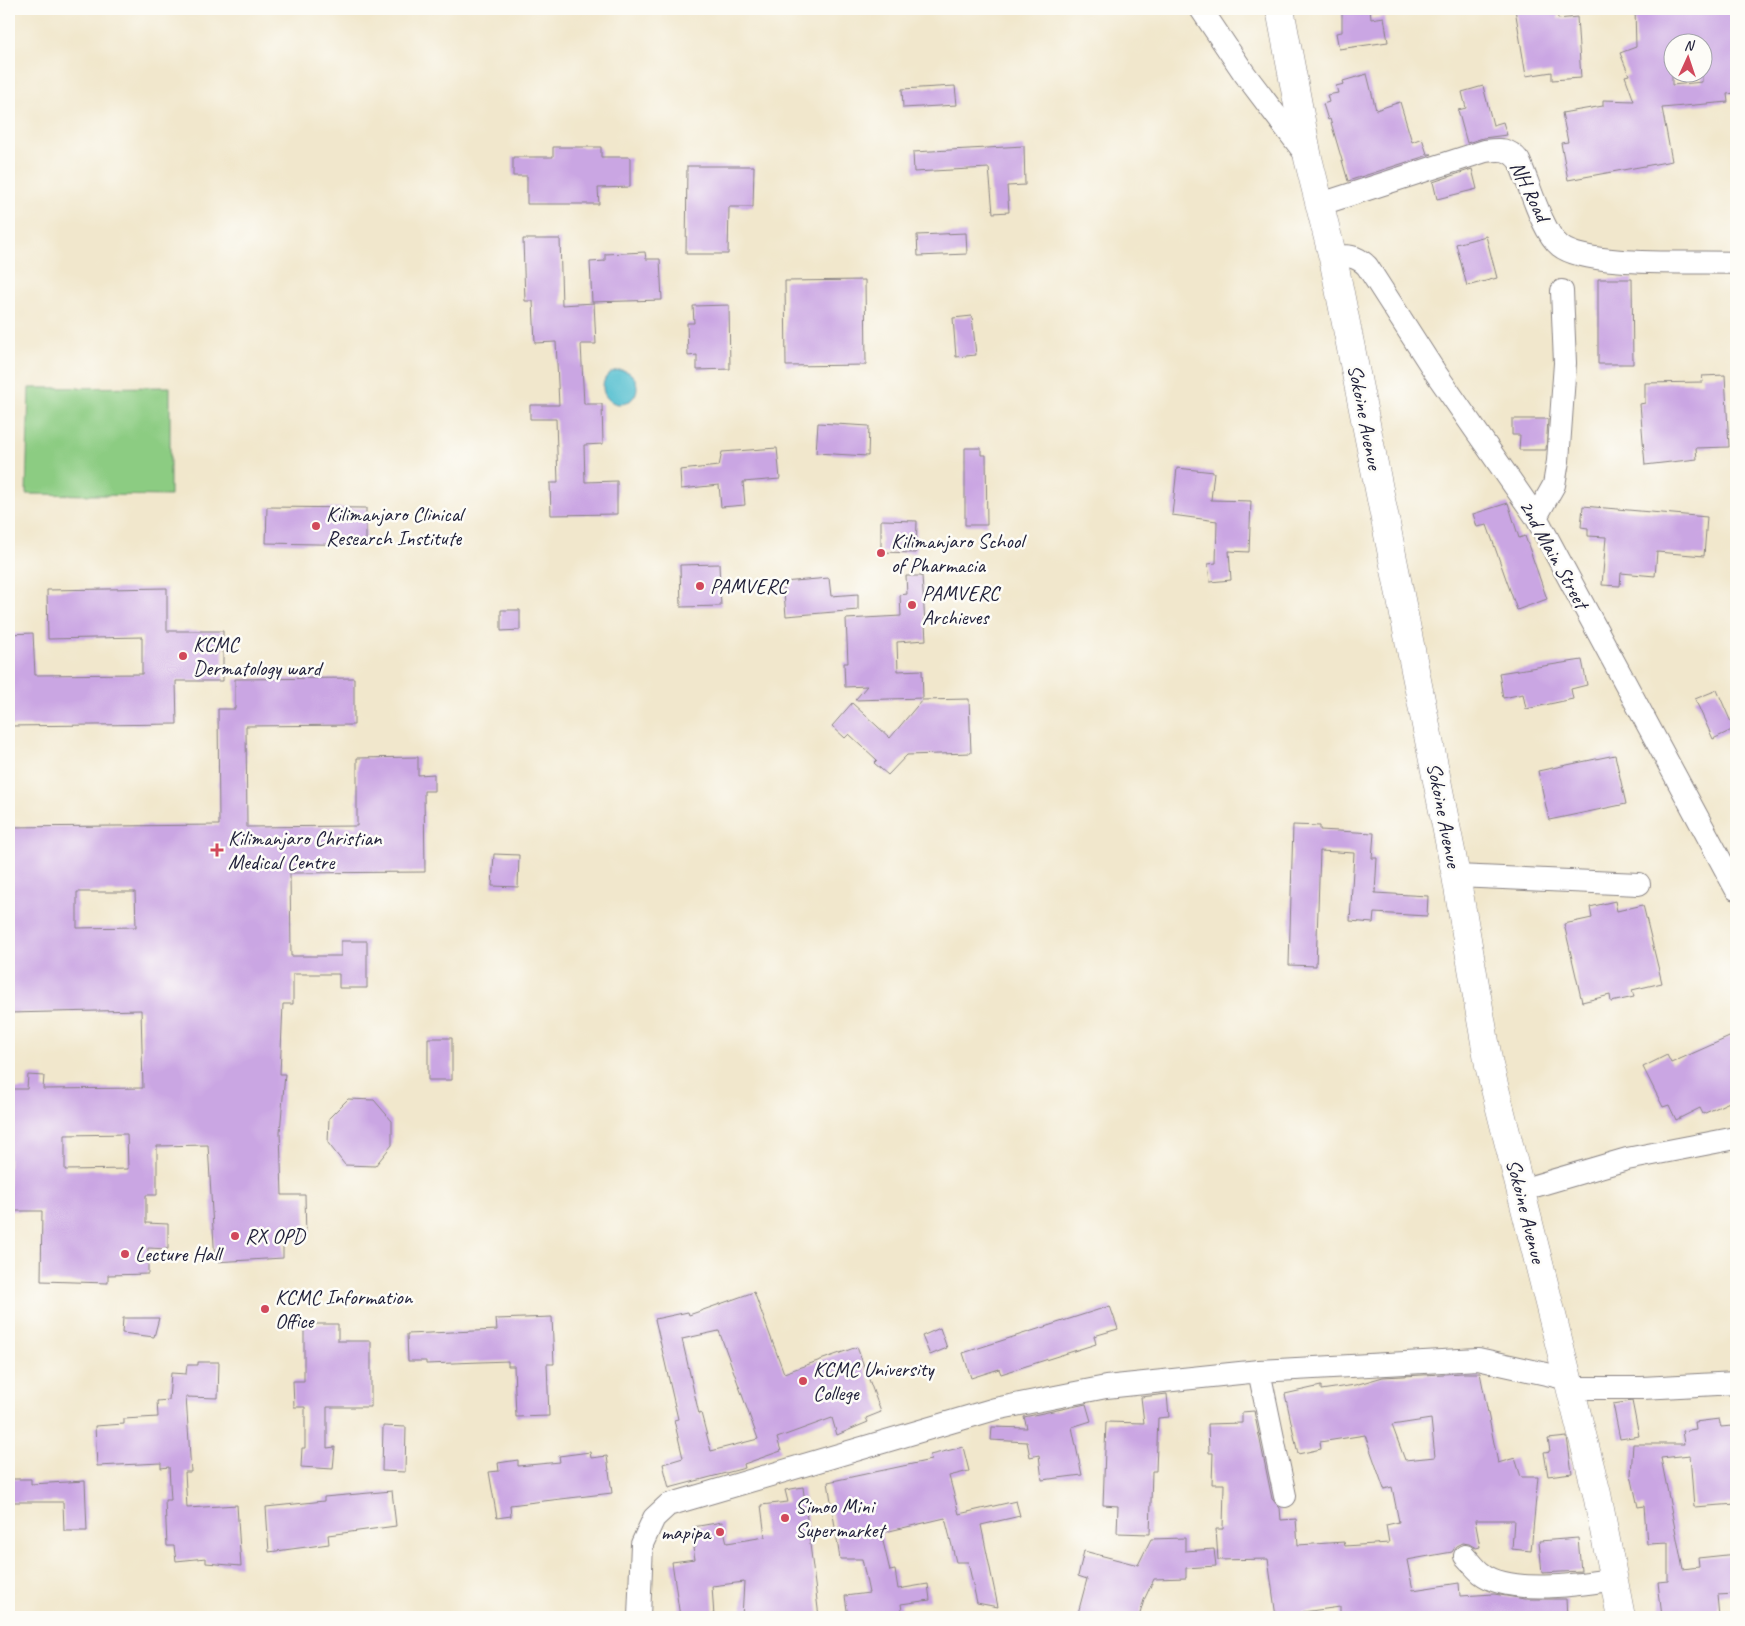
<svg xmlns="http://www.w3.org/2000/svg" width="1745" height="1626" font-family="Caveat,sans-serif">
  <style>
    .green { fill: #8ccc82; stroke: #57775e }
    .water { fill: #54bfd0; stroke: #3b7086 }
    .building { fill: #caa6e3; fill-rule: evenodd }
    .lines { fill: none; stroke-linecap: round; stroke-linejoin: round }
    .minor-casing { stroke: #8a8484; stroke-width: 24 }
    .tertiary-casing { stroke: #8a8484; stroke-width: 29 }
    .minor { stroke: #fff; stroke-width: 22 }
    .tertiary { stroke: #fff; stroke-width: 28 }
    .poi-dot { fill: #d1495b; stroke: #fdfcf7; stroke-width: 2 }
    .labels { text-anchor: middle; stroke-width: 5; stroke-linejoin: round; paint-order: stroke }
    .street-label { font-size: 21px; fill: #22223b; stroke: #fdfcf7 }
    .poi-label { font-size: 21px; fill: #22223b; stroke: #fdfcf7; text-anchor: start }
  </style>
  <rect width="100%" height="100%" fill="#fdfcf7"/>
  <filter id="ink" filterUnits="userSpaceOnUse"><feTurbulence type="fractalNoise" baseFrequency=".02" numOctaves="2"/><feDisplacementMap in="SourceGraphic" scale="10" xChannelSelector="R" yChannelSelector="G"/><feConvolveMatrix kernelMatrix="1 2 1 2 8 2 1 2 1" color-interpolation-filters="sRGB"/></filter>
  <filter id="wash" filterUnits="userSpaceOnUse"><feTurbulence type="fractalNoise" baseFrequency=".0096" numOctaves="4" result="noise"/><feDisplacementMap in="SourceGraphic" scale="20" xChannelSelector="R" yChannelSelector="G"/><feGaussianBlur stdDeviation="1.12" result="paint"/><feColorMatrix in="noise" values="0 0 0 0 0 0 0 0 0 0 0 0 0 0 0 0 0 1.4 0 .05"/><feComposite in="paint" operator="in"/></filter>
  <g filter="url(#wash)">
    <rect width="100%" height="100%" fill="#f1e7cc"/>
    <path class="green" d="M 170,387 L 170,496 L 26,494 L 29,388 Z"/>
    <path class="water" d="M603 387a17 17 0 1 1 34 0a17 17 0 1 1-34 0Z"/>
    <g id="blocks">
      <path class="building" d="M 1342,9 L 1370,9 L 1371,19 L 1384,17 L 1388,42 L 1339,49 L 1336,33 L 1342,32 Z
        M 1515,9 L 1557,9 L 1558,19 L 1577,17 L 1581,78 L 1552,80 L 1552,72 L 1526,76 Z
        M 1635,9 L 1736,9 L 1736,93 L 1727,94 L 1728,102 L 1662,108 L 1672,161 L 1568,180 L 1561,143 L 1568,142 L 1562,113 L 1603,106 L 1603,100 L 1634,101 L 1625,76 L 1629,75 L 1620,53 L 1636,47 ZM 1672,42 L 1702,42 L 1702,82 L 1672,85 Z
        M 1367,74 L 1376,110 L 1400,102 L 1412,142 L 1422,138 L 1427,154 L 1432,154 L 1348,181 L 1330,119 L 1328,120 L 1323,104 L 1329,102 L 1327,95 L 1338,93 L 1336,86 L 1344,84 L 1343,81 Z
        M 955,86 L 957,105 L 903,108 L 902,89 Z
        M 1483,86 L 1493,125 L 1503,122 L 1507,135 L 1483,138 L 1467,143 L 1458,110 L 1466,108 L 1462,92 Z
        M 1024,146 L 1025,185 L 1007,186 L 1009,212 L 993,213 L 989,168 L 914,172 L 913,152 Z
        M 553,147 L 601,147 L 601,157 L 630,157 L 630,187 L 598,188 L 599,204 L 527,204 L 527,176 L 513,176 L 513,157 L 553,157 Z
        M 687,166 L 754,166 L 753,207 L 729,207 L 728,254 L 686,254 Z
        M 1472,169 L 1477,189 L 1437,199 L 1433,182 Z
        M 966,233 L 967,254 L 918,256 L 917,235 Z
        M 1486,236 L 1497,278 L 1467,286 L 1456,244 Z
        M 523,239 L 560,239 L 562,305 L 594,303 L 596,344 L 581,344 L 584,404 L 602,404 L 603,444 L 584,445 L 585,482 L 617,481 L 617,514 L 551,515 L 550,483 L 558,483 L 556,419 L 530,419 L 530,405 L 559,405 L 556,342 L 535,343 L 533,301 L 525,301 Z
        M 645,252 L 646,259 L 660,259 L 662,300 L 592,302 L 590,262 L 605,261 L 605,254 Z
        M 1598,279 L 1632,279 L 1633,364 L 1598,364 Z
        M 865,280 L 866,365 L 786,366 L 785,281 Z
        M 729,305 L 730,369 L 697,370 L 697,355 L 688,356 L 687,323 L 694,323 L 693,306 Z
        M 972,316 L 976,355 L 956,357 L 953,318 Z
        M 1725,375 L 1729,447 L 1696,448 L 1697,459 L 1645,465 L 1640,404 L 1645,403 L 1645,383 L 1703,382 L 1702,376 Z
        M 1512,419 L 1548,419 L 1546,450 L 1519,450 L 1520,435 L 1512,435 Z
        M 818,423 L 869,426 L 868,456 L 816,453 Z
        M 777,448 L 780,479 L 743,482 L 745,505 L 721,507 L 719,485 L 681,489 L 680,470 L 719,466 L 722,452 Z
        M 965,448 L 981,448 L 981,455 L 986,455 L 987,525 L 965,525 Z
        M 1177,468 L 1214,472 L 1211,500 L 1251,501 L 1249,552 L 1229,551 L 1231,580 L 1210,582 L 1208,564 L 1216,563 L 1217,521 L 1172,515 Z
        M 1508,503 L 1519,538 L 1525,536 L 1547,599 L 1517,610 L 1487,525 L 1477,527 L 1473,514 Z
        M 1583,506 L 1707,517 L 1704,556 L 1657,552 L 1655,576 L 1621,573 L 1620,586 L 1602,585 L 1606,537 L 1588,536 L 1588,528 L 1581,527 Z
        M 267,507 L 366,508 L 366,545 L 266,543 Z
        M 881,520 L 917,521 L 916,553 L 881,552 Z
        M 719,564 L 721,606 L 681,607 L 680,565 Z
        M 906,576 L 922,576 L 926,640 L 897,642 L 898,671 L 922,670 L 923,698 L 855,700 L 867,686 L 845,687 L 844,663 L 848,663 L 846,619 L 901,616 L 900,595 L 907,594 Z
        M 829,578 L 831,596 L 858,594 L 858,610 L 786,616 L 783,582 Z
        M 167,588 L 167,631 L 223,631 L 223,681 L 176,681 L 177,724 L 9,726 L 9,634 L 33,633 L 35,675 L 142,674 L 142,637 L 48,639 L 47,590 Z
        M 501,610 L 520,610 L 520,630 L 501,631 Z
        M 1582,660 L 1587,685 L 1571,689 L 1573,699 L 1526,709 L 1523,694 L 1503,698 L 1499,673 Z
        M 354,678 L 354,725 L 246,726 L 247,827 L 357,826 L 357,758 L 418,757 L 418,775 L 434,774 L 434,791 L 424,791 L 425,872 L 290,873 L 291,956 L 341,956 L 341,941 L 367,941 L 367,988 L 339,988 L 339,974 L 293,974 L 293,1004 L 283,1004 L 280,1074 L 285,1074 L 280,1132 L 282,1195 L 305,1195 L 306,1238 L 283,1239 L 283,1258 L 215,1262 L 208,1145 L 157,1146 L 157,1195 L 146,1195 L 146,1223 L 168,1224 L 168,1249 L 148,1248 L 148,1274 L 108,1275 L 108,1283 L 41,1281 L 42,1211 L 9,1211 L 9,1089 L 27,1089 L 28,1075 L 44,1076 L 43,1089 L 143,1088 L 141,1010 L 9,1013 L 9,827 L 219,825 L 218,709 L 235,709 L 235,679 ZM 77,892 L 135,892 L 136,927 L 77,928 ZM 127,1134 L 128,1169 L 65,1170 L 65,1135 Z
        M 1717,690 L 1734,729 L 1713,739 L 1695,699 Z
        M 969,699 L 971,753 L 907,755 L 888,775 L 874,763 L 877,760 L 849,734 L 845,738 L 832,726 L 852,703 L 890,738 L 922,700 Z
        M 1615,755 L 1626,804 L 1549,820 L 1538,771 Z
        M 1293,825 L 1320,826 L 1320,830 L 1374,833 L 1372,858 L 1377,858 L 1375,893 L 1428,896 L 1427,916 L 1374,913 L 1373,923 L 1350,921 L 1354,853 L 1320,851 L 1316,966 L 1289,965 Z
        M 494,854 L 519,855 L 518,887 L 492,886 Z
        M 1615,901 L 1617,911 L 1643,905 L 1662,983 L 1632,990 L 1634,997 L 1611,1002 L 1610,995 L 1582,1002 L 1564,924 L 1592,918 L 1590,907 Z
        M 1736,1034 L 1736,1099 L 1703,1114 L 1700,1108 L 1676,1120 L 1669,1105 L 1663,1107 L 1643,1067 L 1667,1055 L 1671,1063 Z
        M 428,1038 L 452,1038 L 452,1080 L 428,1080 Z
        M 348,1099 L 374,1100 L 392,1121 L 392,1145 L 375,1166 L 345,1165 L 328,1143 L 329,1118 Z
        M 754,1292 L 784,1373 L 857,1347 L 881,1412 L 866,1418 L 868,1422 L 837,1435 L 832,1418 L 777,1438 L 781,1451 L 744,1464 L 745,1468 L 669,1488 L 663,1464 L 683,1458 L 674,1420 L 678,1419 L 655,1319 L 688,1312 L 689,1315 ZM 719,1331 L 758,1439 L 711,1451 L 701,1413 L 699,1414 L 682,1339 Z
        M 1110,1306 L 1118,1329 L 1094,1336 L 1096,1344 L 1001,1374 L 999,1369 L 971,1378 L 963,1353 Z
        M 552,1317 L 554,1364 L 547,1364 L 549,1416 L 516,1417 L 514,1366 L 508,1366 L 508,1361 L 426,1364 L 426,1361 L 408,1361 L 407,1334 L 497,1330 L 496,1319 Z
        M 123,1318 L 159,1318 L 154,1337 L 122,1333 Z
        M 304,1324 L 338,1324 L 338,1341 L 371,1341 L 371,1407 L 327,1407 L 327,1448 L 335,1447 L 333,1469 L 301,1467 L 302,1448 L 305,1448 L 305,1407 L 294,1407 L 293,1381 L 304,1381 Z
        M 940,1328 L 947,1348 L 930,1355 L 922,1336 Z
        M 198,1362 L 219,1362 L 218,1398 L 186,1397 L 191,1472 L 185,1472 L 187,1508 L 237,1505 L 241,1566 L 206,1563 L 206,1558 L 176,1561 L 174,1546 L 167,1546 L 165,1500 L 171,1500 L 169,1467 L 161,1468 L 161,1463 L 97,1466 L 95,1426 L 124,1424 L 124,1419 L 158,1417 L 157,1401 L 169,1400 L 171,1373 L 186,1374 L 187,1365 L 198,1365 Z
        M 1463,1373 L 1480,1373 L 1498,1463 L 1515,1458 L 1521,1477 L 1538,1477 L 1531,1551 L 1512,1549 L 1514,1520 L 1475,1520 L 1480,1547 L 1476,1548 L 1469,1544 L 1462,1543 L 1456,1546 L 1452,1552 L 1407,1560 L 1413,1590 L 1459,1583 L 1460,1596 L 1494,1594 L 1525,1599 L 1566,1599 L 1567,1617 L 1340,1617 L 1340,1607 L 1303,1612 L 1305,1617 L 1276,1617 L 1268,1559 L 1218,1560 L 1216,1529 L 1223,1529 L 1224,1484 L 1212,1484 L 1213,1453 L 1209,1453 L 1208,1424 L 1242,1423 L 1242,1412 L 1254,1411 L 1272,1499 L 1280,1508 L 1281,1520 L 1296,1519 L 1298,1545 L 1344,1542 L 1345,1546 L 1389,1543 L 1386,1525 L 1399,1522 L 1392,1487 L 1384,1489 L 1365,1435 L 1320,1442 L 1321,1449 L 1298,1454 L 1285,1394 L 1321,1386 L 1321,1390 L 1355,1385 L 1383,1377 ZM 1431,1419 L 1435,1457 L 1405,1460 L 1392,1425 Z
        M 1167,1394 L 1169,1417 L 1158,1418 L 1156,1471 L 1152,1471 L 1150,1534 L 1117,1533 L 1118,1506 L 1103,1505 L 1106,1422 L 1144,1423 L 1141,1397 Z
        M 1632,1401 L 1639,1436 L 1620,1439 L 1613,1404 Z
        M 1086,1404 L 1091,1421 L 1072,1427 L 1082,1475 L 1042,1480 L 1039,1455 L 1030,1457 L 1027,1442 L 991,1440 L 992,1427 L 1027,1428 L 1024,1417 Z
        M 1719,1419 L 1721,1427 L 1732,1426 L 1736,1466 L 1736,1504 L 1694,1507 L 1690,1455 L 1661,1458 L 1683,1569 L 1699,1567 L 1698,1558 L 1736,1554 L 1736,1594 L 1717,1595 L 1719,1617 L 1662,1617 L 1658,1582 L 1668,1581 L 1668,1543 L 1647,1544 L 1644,1506 L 1638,1507 L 1631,1475 L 1633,1444 L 1684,1444 L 1682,1431 L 1696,1429 L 1695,1422 Z
        M 383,1426 L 406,1427 L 405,1472 L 382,1471 Z
        M 1567,1437 L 1572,1473 L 1548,1476 L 1544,1452 L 1550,1451 L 1548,1439 Z
        M 963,1447 L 969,1471 L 949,1476 L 959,1514 L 1016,1501 L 1020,1516 L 981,1525 L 998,1607 L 977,1603 L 968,1562 L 956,1562 L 945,1518 L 881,1533 L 890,1571 L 895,1570 L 898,1589 L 928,1584 L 930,1600 L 901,1604 L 903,1617 L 848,1617 L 845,1596 L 869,1593 L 862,1559 L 840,1559 L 828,1482 L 931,1460 L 930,1455 Z
        M 590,1452 L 591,1458 L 607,1456 L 612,1493 L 510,1505 L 511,1516 L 497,1518 L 489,1472 L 499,1471 L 498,1463 L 518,1460 L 518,1466 L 560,1462 L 559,1456 Z
        M 10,1479 L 31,1479 L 31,1484 L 85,1481 L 87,1531 L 64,1531 L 63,1502 L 10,1502 Z
        M 803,1487 L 819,1617 L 742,1617 L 744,1582 L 712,1586 L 714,1617 L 680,1617 L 672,1562 L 695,1559 L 693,1548 L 696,1547 L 693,1527 L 722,1522 L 727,1543 L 765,1537 L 761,1505 L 788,1502 L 785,1490 Z
        M 392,1491 L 396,1526 L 328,1535 L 329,1544 L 269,1552 L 266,1507 L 324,1501 L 324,1497 Z
        M 1185,1538 L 1185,1551 L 1214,1549 L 1216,1566 L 1186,1568 L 1186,1578 L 1154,1579 L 1144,1600 L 1139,1617 L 1077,1617 L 1087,1579 L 1078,1576 L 1084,1551 L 1138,1565 L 1151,1539 Z
        M 1578,1538 L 1581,1571 L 1542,1573 L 1539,1541 Z"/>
    </g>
  </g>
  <g filter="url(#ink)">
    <use href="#blocks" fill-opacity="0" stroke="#8a8484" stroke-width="1"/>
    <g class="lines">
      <g class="minor-casing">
        <path id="minor" d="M 1201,9 L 1244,73 L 1307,156
          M 1321,204 L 1485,151 C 1500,149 1509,148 1519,161 C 1529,183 1542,232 1560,246 C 1587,268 1698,261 1736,263
          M 1333,258 C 1347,255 1356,255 1367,266 L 1435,372 L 1536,517 L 1736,889
          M 1536,517 L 1554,485 L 1558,461 L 1565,363 L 1562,291
          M 1456,876 L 1639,884
          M 1521,1190 L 1627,1159 L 1736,1138
          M 1259,1371 L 1285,1496
          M 1571,1388 L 1642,1388 L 1736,1383
          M 1465,1556 C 1470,1561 1475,1568 1481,1573 C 1509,1595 1580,1585 1614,1579
          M 639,1617 L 642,1544 L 654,1518 L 668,1505 L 995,1409 L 1106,1387 L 1259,1371 L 1478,1359 L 1569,1379"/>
      </g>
      <g class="tertiary-casing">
        <path id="tertiary" d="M 1280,9 L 1308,158 L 1333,258 L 1456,876 L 1489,1065 L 1597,1494 L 1621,1617"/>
      </g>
      <use href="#minor" class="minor"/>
      <use href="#tertiary" class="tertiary"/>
    </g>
  </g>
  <g class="poi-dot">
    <circle cx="316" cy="526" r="5"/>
    <circle cx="881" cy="553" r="5"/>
    <circle cx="700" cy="586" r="5"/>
    <circle cx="912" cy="605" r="5"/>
    <circle cx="183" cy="656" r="5"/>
    <path d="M214.5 842.5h5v5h5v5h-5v5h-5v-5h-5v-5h5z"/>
    <circle cx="235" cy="1236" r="5"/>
    <circle cx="125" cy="1254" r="5"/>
    <circle cx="265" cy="1309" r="5"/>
    <circle cx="803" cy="1381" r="5"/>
    <circle cx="785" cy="1518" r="5"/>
    <circle cx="720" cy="1532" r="5"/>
  </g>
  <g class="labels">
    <g class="street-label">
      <text transform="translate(1530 191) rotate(64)" y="7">NH Road</text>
      <text transform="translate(1365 417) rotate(79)" y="7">Sokoine Avenue</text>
      <text transform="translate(1554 554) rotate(61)" y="7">2nd Main Street</text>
      <text transform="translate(1444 815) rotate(79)" y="7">Sokoine Avenue</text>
      <text transform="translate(1526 1211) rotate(76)" y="7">Sokoine Avenue</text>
    </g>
    <g class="poi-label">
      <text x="326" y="521">Kilimanjaro Clinical<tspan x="326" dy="24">Research Institute</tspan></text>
      <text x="891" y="548">Kilimanjaro School<tspan x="891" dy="24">of Pharmacia</tspan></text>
      <text x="710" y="593">PAMVERC</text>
      <text x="922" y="600">PAMVERC<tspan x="922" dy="24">Archieves</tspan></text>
      <text x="193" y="651">KCMC<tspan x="193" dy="24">Dermatology ward</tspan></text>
      <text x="228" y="845">Kilimanjaro Christian<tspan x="228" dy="24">Medical Centre</tspan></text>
      <text x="245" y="1243">RX OPD</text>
      <text x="135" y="1261">Lecture Hall</text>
      <text x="275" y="1304">KCMC Information<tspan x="275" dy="24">Office</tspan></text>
      <text x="813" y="1376">KCMC University<tspan x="813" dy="24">College</tspan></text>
      <text x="795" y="1513">Simoo Mini<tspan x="795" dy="24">Supermarket</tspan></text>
      <text x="710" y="1539" text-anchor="end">mapipa</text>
    </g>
  </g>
  <rect width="1745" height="1626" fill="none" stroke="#fdfcf7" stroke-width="30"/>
  <g transform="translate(1688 58) rotate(3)"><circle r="24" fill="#fdfcf7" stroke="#a5a5ac"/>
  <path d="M0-4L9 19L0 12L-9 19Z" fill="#d1495b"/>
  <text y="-8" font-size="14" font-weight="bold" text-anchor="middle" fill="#22223b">N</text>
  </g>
</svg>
